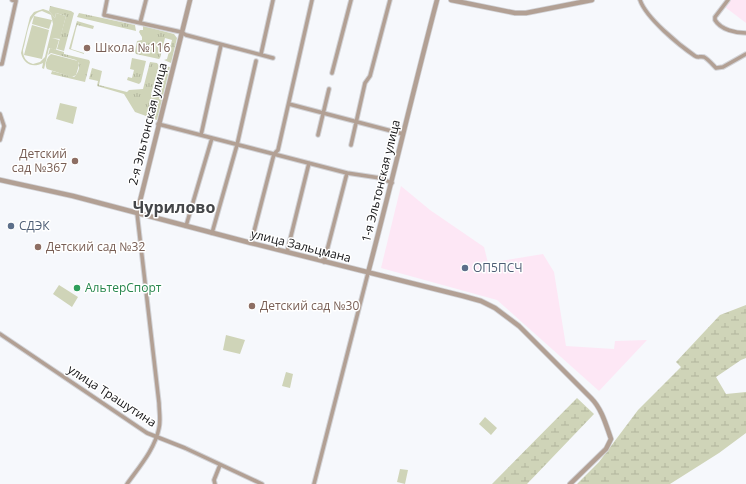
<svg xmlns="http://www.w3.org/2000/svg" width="746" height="484" font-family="'Open Sans',sans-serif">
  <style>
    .commercial { fill: #fde7f5 }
    .grass { fill: url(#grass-tufts) }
    .wetland { fill: url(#wetland-marsh) }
    .green { fill: #cfd4b8; fill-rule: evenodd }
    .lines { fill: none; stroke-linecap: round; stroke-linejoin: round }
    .minor-casing { stroke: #d2d3d7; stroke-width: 5.5 }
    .tertiary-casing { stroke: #d2d3d7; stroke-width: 6 }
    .minor { stroke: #b2a094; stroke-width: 3.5 }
    .tertiary { stroke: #b2a094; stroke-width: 4.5 }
    .education-dot { fill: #8d6e63; stroke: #fff; stroke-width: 1.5 }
    .service-dot { fill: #5c6f8a; stroke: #fff; stroke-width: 1.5 }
    .leisure-dot { fill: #2e9e5b; stroke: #fff; stroke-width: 1.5 }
    .labels { text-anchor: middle; stroke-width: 3; stroke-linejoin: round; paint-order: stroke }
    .education-label { font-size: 12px; fill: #785e54; stroke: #fff; text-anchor: start }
    .street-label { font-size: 12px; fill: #131315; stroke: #fff }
    .service-label { font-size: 12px; fill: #4e5e75; stroke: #fff; text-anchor: start }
    .leisure-label { font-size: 12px; fill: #27864d; stroke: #fff; text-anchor: start }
    .district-label { font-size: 16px; font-weight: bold; fill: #444649; stroke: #fff }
  </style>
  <defs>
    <pattern id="grass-tufts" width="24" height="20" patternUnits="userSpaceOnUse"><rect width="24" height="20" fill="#cfd4b8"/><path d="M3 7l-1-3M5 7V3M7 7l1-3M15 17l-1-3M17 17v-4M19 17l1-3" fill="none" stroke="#b1b59d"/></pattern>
    <pattern id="wetland-marsh" width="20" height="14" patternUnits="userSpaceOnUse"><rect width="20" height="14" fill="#cfd4b8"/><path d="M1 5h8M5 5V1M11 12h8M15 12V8" fill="none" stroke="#b1b59d"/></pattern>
  </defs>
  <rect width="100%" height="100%" fill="#f6f8fc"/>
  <path class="commercial" d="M 730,0 L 746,0 L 746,23 L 725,7 Z
    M 401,186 L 430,210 L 484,247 L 488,263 L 543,254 L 554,272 L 566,346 L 614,349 L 615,341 L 647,340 L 599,391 L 497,300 L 381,268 Z"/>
  <path class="grass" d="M 50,6 L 71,11 L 74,13 L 64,51 L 57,49 L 66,16 L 56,13 L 55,18 L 49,11 Z
    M 79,13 L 135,25 L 136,31 L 77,17 Z
    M 77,21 L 94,26 L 93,29 L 77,25 L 71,49 L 84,53 L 84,54 L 69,49 Z
    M 143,26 L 174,34 L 177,38 L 171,63 L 164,60 L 167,59 L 172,40 L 165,38 L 160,58 L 159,59 L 136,54 L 135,52 L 137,41 L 142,40 L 142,37 L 139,32 L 140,30 L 143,30 Z
    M 50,48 L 64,52 L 64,54 L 89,60 L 90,62 L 85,82 L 51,74 L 52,71 L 74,77 C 78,74 80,67 79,63 L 76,60 L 51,53 L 48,55 Z
    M 132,58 L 146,61 L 141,82 L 139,84 L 127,80 L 128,77 L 132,78 L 134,70 L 130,69 Z
    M 150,62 L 157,63 L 159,66 L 151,94 L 158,95 L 165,68 L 163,66 L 170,67 L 157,120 L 135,112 L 124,94 L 97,86 L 98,81 L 89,79 L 92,68 L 102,71 L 99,85 L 127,92 L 129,90 L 143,89 Z"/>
  <path class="wetland" d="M 746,305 L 746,358 L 741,360 L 716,377 L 726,394 L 746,392 L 746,433 L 719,453 L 670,484 L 577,484 L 599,462 L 638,410 L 681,367 L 676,362 L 720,315 Z
    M 577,398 L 594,414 L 527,484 L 492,484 Z"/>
  <path class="green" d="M 43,9 L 49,11 L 55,18 L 56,13 L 66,16 L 60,39 L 52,38 L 59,40 L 56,50 L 49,48 L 44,69 L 42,68 L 43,63 C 33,68 24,65 21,53 L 30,17 L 34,12 ZM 42,11 L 51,15 L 53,24 L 45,57 L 40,62 L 33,64 C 26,62 23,57 23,50 C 27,38 28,13 42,11 Z
    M 34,16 L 52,20 L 49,29 L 32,24 Z
    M 32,25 L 49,30 L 42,59 L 24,55 Z
    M 51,54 L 78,61 L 79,65 L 76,75 L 72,77 L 47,69 C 44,65 47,57 51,54 Z
    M 60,103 L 77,107 L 73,124 L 56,119 Z
    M 59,285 L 78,297 L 72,307 L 53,294 Z
    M 226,335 L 245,340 L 240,354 L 223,350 Z
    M 286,372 L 293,374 L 290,388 L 282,386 Z
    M 485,417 L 497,428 L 491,435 L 479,424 Z
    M 400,469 L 408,470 L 405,484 L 397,482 Z"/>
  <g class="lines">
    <g class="minor-casing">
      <path id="minor" d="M 107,0 L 104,15 L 181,32 L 186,35 L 273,58
        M 640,0 C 646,18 679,45 695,56 C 698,58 700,56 704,57 C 708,59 713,65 716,68 L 723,67 L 746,54
        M 728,0 L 715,17 L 715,20 C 721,30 736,33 746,33
        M 140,23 L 146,0
        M 261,54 L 273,0
        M 0,64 L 2,64 L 16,1 L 12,0
        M 332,73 L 351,0
        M 289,104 L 403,134
        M 0,114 L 4,126 L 0,140
        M 158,124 L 347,173 L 380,178 L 392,183
        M 201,135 L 221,45
        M 318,135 L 329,89
        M 351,145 L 365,83 L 370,76 L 390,0
        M 186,226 L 212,138
        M 212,233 L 237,145 L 256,61
        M 251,243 L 274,154 L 278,150 L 312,0
        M 287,252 L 309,163
        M 324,262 L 347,173
        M 0,334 L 147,433 L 185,448 L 262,484
        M 127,484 C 139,467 155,449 159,428 C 161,420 159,411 159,403 L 137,213
        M 215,484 L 214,480 L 220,465
        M 314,484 L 368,273"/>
    </g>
    <g class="tertiary-casing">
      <path id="tertiary" d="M 451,0 L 515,13 L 526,13 L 592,0
        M 0,180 L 73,196 L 251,243 L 463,296 L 481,301 L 495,308 L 519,326 L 591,398 C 602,409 606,425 611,439 L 606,449 L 570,484
        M 137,213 L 190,0
        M 368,273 C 392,182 413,91 437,0"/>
    </g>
    <use href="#minor" class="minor"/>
    <use href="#tertiary" class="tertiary"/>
  </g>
  <g class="education-dot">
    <circle cx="87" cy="48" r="4"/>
    <circle cx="75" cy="161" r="4"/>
    <circle cx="38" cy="247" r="4"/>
    <circle cx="252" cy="306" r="4"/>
  </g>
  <g class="service-dot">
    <circle cx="11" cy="226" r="4"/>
    <circle cx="465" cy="268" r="4"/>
  </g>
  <circle class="leisure-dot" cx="77" cy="288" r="4"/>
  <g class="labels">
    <g class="education-label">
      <text x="95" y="52">Школа №116</text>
      <text x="67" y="158" text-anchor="end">Детский<tspan x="67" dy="14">сад №367</tspan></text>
      <text x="46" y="251">Детский сад №32</text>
      <text x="260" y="310">Детский сад №30</text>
    </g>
    <g class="street-label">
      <text transform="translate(148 124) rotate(-76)" y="4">2-я Эльтонская улица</text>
      <text transform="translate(381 181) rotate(-76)" y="4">1-я Эльтонская улица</text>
      <text transform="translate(301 246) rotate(14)" y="4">улица Зальцмана</text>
      <text transform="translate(112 396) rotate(33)" y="4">улица Трашутина</text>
    </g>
    <g class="service-label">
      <text x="19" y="230">СДЭК</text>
      <text x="473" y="272">ОП5ПСЧ</text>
    </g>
    <g class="leisure-label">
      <text x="85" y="292">АльтерСпорт</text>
    </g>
    <g class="district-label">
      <text x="174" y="213">Чурилово</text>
    </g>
  </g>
</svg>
